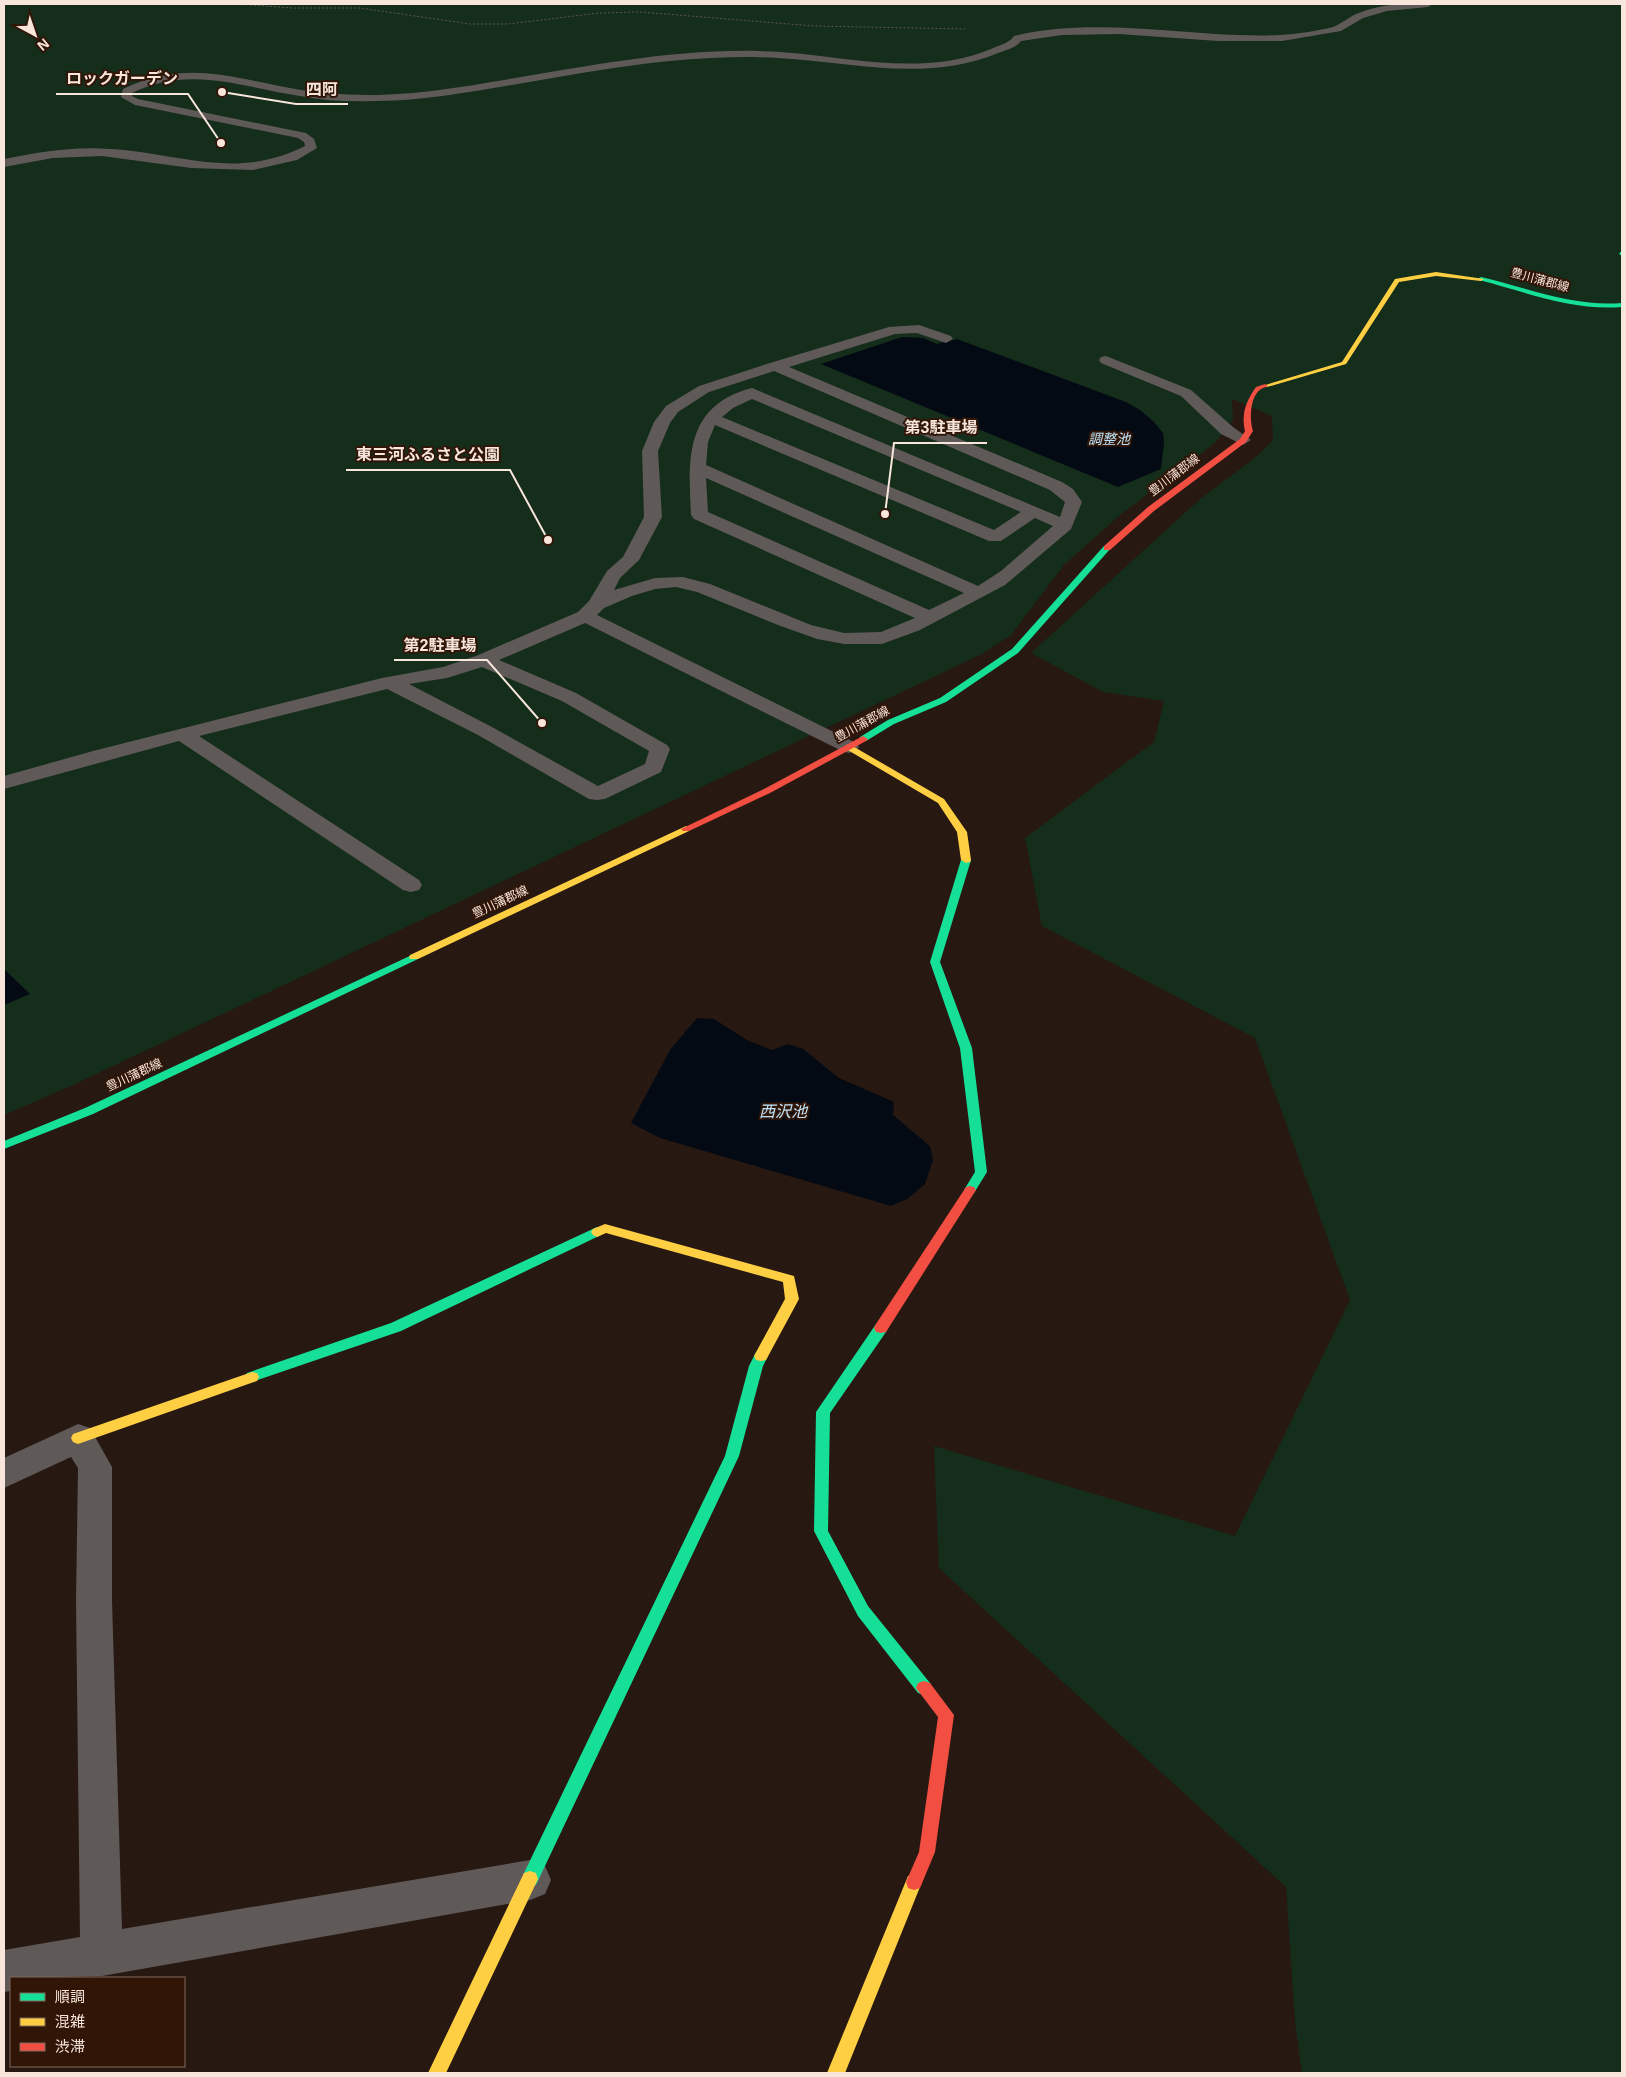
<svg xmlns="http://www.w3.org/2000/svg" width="1626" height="2077" font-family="Helvetica,'Noto Sans JP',sans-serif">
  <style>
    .green { fill: #152d1b }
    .water { fill: #040a14 }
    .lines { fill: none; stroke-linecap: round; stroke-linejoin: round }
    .path { stroke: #5e5552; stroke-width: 1; stroke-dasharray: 2 2; stroke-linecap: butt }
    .lane { fill: #5f5958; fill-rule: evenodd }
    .street { fill: #5f5958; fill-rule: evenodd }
    .fast { fill: #16e098; fill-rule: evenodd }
    .slow { fill: #ffcf43; fill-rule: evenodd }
    .jam { fill: #f24e42; fill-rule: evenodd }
    .labels { text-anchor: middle; stroke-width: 4; stroke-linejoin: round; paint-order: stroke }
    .far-street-label { font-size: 12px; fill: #f8e5db; stroke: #311607 }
    .far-water-label { font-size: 14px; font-style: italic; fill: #bde3f9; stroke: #311607 }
    .water-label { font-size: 16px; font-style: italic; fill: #bde3f9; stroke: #311607 }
    .leader { fill: none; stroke: #f8e5db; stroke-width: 2 }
    .callout-dot { fill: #f8e5db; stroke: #311607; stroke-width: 2 }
    .callout-label { font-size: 16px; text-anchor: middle; font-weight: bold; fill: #f8e5db; stroke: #311607; stroke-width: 4; stroke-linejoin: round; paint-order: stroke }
  </style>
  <rect width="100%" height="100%" fill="#271911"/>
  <path class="green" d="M 4,4 L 1622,4 L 1622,2073 L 1302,2073 L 1295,2022 L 1286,1887 L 939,1568 L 934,1446 L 1235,1536 L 1350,1300 L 1255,1038 L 1042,926 L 1025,838 L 1154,742 L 1164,701 L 1103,692 L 1031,653 L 1199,500 L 1255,458 L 1273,440 L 1272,416 L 1232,399 L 1233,420 L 1215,443 L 1120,515 L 1064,565 L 1011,635 L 982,654 L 75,1084 L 4,1115 Z"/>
  <path class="water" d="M 902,337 L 923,338 L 937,344 L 957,339 L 1126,402 L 1140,410 L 1153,421 L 1163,433 L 1164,443 L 1161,469 L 1118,487 L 821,364 Z
    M 4,969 L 30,994 L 4,1005 Z
    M 697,1018 L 714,1019 L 747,1040 L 772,1050 L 788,1044 L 803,1049 L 839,1078 L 894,1102 L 893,1115 L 930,1146 L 933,1160 L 925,1184 L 907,1199 L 891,1206 L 660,1138 L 631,1123 L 670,1050 Z"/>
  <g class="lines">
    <path class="path" d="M 238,4 L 292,8 L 360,8 L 470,24 L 508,24 L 599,13 L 640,12 L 814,26 L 965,29"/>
    <path class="lane" d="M 1400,4 L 1433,4 L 1428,7 L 1387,11 L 1363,18 L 1341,31 L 1282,41 L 1218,41 L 1119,34 L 1062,35 L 1021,41 C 1016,48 1006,50 998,53 C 926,83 852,62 778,58 C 689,53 600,70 512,85 C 468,92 423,101 377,101 C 352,102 326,101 300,96 C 241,87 190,65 132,93 L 132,96 L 138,99 L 306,133 L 314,139 L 317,148 L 297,160 L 253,170 L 191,168 L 102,156 L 53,158 L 4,167 L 4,159 C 39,152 74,146 110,149 C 181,153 235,181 305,146 L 304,142 L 298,138 L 135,105 L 121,97 L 123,89 C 189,58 234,79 301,90 C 326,94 352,95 378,95 C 420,94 462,87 504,80 C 595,65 687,46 780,52 C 850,57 923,77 991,49 C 1000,45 1009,43 1014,36 C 1101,15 1193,39 1280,35 C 1297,34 1317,31 1333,27 C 1341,24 1348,18 1356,14 C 1370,8 1386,5 1400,4 Z
      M 919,325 L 951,336 L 953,339 L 946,343 L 917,333 L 895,334 L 789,367 L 1062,482 L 1073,489 L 1082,502 L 1071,529 L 1005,585 L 920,630 L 882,644 L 844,644 L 817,639 L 778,625 L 697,592 L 676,587 L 655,589 L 632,596 L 604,608 L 597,615 L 856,743 L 859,747 L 856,751 L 849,753 L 842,751 L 585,623 L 499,660 L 576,693 L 667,745 L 670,749 L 661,772 L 605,799 L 597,800 L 589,799 L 478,735 L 387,689 L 199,736 L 419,880 L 422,885 L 419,890 L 411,892 L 403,890 L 179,741 L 4,789 L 4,776 L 93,751 L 382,678 L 443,667 L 476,656 L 578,612 L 589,601 L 607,571 L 623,557 L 644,517 L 642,451 L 654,422 L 666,406 L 699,386 L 770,363 L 889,327 ZM 774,371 L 1050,490 L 1065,502 L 1060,517 L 752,388 C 685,405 688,459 691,515 L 694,519 L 915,618 L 881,632 L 844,633 L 811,625 L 710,584 L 683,577 L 655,578 L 614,590 L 620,578 L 639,560 L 662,517 L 658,451 L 670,423 L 678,412 L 709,392 ZM 752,399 L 1021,512 L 994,530 L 722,417 L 733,408 ZM 715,425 L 989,541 L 1001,541 L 1035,518 L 1053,526 L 1001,571 L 978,586 L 706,465 L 708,442 ZM 706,478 L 964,593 L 929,610 L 708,512 ZM 482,667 L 562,701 L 649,751 L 645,764 L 598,786 L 492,727 L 409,684 L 447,678 Z
      M 1106,356 L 1191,390 L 1233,427 L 1251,440 L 1243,445 L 1221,434 L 1181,396 L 1101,363 L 1099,360 L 1101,357 Z"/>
    <path class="street" d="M 78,1424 L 90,1428 L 112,1467 L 112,1601 L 122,1929 L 530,1860 L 545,1866 L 551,1880 L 545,1894 L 530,1900 L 102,1976 L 11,1978 L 11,1991 L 4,1992 L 4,1950 L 80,1937 L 76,1601 L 78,1468 L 71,1457 L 4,1488 L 4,1458 Z"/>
    <path class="fast" d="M 1622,250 L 1622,256 L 1619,254 Z
      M 1481,277 C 1528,288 1573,307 1622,303 L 1622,307 C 1573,311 1526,292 1479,280 L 1479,278 Z
      M 1104,546 L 1111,548 L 1018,653 L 946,702 L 894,724 L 866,741 L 860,741 L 860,737 L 888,720 L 940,698 L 1012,649 Z
      M 966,857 L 971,860 L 940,962 L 972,1048 L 987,1172 L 974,1193 L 966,1193 L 964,1190 L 975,1172 L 960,1048 L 930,962 L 961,860 Z
      M 414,954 L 418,955 L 419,957 L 418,959 L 93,1114 L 4,1149 L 4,1141 L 85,1108 Z
      M 597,1227 L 601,1229 L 603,1232 L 601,1235 L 401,1331 L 252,1382 L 247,1381 L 245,1377 L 247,1373 L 391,1323 Z
      M 881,1323 L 886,1324 L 888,1328 L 886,1332 L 830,1413 L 828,1531 L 868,1606 L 930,1683 L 932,1688 L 930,1693 L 924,1695 L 918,1693 L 858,1616 L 814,1531 L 816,1412 L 876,1324 Z
      M 761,1351 L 766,1352 L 768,1356 L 763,1366 L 739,1456 L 536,1885 L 530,1887 L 524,1885 L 522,1879 L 524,1873 L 725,1456 L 749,1366 L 756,1352 Z"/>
    <path class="slow" d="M 1436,272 L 1484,279 L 1481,281 L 1436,276 L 1399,282 L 1346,364 L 1267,387 L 1262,386 L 1342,362 L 1395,279 Z
      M 849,744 L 944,799 L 967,832 L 971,860 L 970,862 L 966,863 L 961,860 L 957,832 L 938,803 L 846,749 L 846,745 Z
      M 686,826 L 691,829 L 689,831 L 418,959 L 410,959 L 409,957 L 410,955 Z
      M 605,1224 L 794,1276 L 799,1299 L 766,1360 L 761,1361 L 756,1360 L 754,1356 L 785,1299 L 783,1282 L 606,1233 L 597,1237 L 593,1235 L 591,1232 L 593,1229 Z
      M 252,1372 L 257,1373 L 259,1377 L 257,1381 L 78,1444 L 73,1442 L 71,1438 L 73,1434 Z
      M 530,1871 L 536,1873 L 538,1879 L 446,2073 L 428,2073 L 524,1873 Z
      M 914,1874 L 920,1876 L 922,1882 L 845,2073 L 827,2073 L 908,1876 Z"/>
    <path class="jam" d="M 1265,384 L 1268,386 C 1266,387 1263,388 1261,389 C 1250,396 1249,420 1253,431 L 1246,442 L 1154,511 L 1110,550 L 1104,550 L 1104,546 L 1148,507 L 1240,439 L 1245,431 C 1241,414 1246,401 1256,387 Z
      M 863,736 L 868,739 L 866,741 L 770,793 L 689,831 L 683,831 L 681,829 L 764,789 Z
      M 970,1186 L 974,1187 L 976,1190 L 886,1332 L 881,1333 L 876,1332 L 874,1328 L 876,1324 L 966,1187 Z
      M 924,1681 L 930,1683 L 954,1715 L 935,1852 L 920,1888 L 914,1890 L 908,1888 L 906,1882 L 919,1852 L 938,1717 L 916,1688 L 918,1683 Z"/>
  </g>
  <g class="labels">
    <g class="far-street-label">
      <text transform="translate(1540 280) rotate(15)" y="4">豊川蒲郡線</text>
      <text transform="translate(1174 475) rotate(-37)" y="4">豊川蒲郡線</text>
      <text transform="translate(862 724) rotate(-29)" y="4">豊川蒲郡線</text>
      <text transform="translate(500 902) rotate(-25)" y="4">豊川蒲郡線</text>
      <text transform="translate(134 1075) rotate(-25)" y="4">豊川蒲郡線</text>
    </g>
    <g class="far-water-label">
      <text x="1109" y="444">調整池</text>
    </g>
    <g class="water-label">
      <text x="783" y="1117">西沢池</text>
    </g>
  </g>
  <path class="leader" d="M221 143L188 94H56M222 92L296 104H348M885 514L894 443H987M548 540L510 470H346M542 723L487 660H394"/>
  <g class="callout-dot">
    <circle cx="221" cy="143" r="5"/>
    <circle cx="222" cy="92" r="5"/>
    <circle cx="885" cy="514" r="5"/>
    <circle cx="548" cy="540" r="5"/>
    <circle cx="542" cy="723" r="5"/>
  </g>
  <g class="callout-label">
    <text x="122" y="84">ロックガーデン</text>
    <text x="322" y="95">四阿</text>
    <text x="941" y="433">第3駐車場</text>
    <text x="428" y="460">東三河ふるさと公園</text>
    <text x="440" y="651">第2駐車場</text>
  </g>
  <rect width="1626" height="2077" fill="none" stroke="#f8e5db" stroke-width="10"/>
  <rect x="10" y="1977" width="175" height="90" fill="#311607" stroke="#81695c"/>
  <rect x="20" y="1993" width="25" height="8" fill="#16e098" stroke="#81695c"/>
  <text x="55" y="2002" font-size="15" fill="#f8e5db">順調</text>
  <rect x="20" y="2018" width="25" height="8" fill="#ffcf43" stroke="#81695c"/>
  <text x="55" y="2027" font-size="15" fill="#f8e5db">混雑</text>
  <rect x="20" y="2043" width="25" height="8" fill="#f24e42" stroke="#81695c"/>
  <text x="55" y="2052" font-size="15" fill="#f8e5db">渋滞</text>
  <g transform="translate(35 35) rotate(140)" stroke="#311607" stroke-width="4" paint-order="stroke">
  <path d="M0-4L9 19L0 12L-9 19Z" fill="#f8e5db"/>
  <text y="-8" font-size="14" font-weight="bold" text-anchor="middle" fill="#f8e5db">N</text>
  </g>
</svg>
